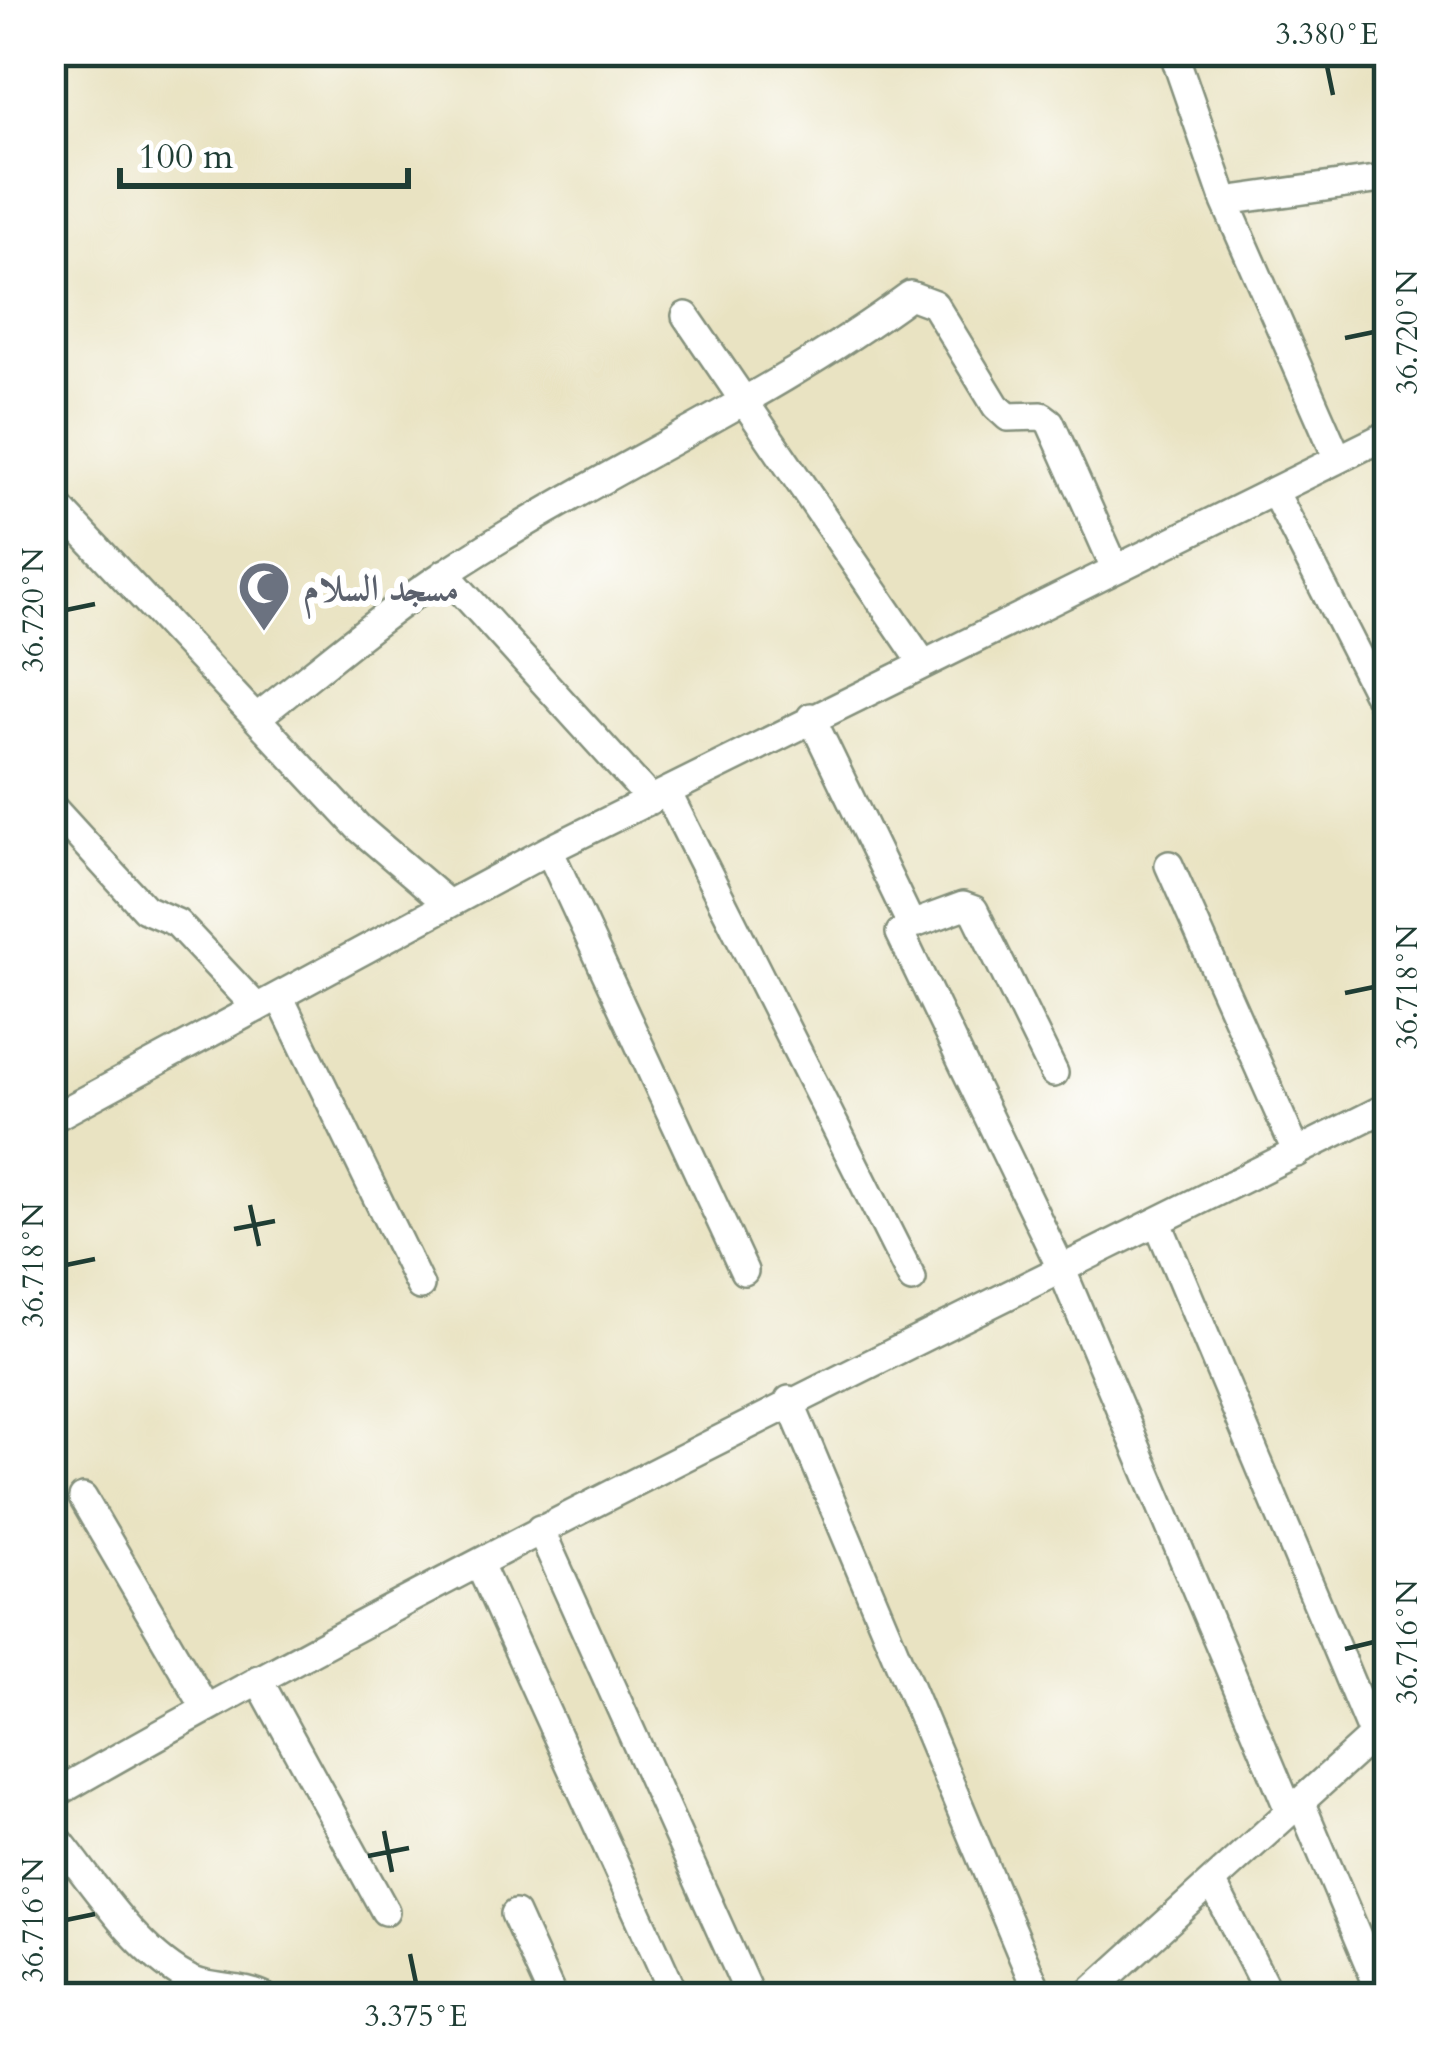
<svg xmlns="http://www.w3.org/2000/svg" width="1440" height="2049" font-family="Cardo,Amiri,serif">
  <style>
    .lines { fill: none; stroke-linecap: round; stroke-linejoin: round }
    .minor-casing { stroke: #84907b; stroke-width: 32 }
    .minor { stroke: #fff; stroke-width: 27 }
    .ticks { fill: none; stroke: #1f3d34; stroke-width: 4.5 }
    .labels { text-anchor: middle; stroke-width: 12; stroke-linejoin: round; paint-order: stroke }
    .worship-label { font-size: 36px; font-weight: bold; fill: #5b616d; stroke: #fff; text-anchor: start }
    .neatline { fill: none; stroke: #1f3d34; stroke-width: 4.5 }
    .ticks-label { font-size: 30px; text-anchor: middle; fill: #1f3d34 }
  </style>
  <rect width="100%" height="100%" fill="#fff"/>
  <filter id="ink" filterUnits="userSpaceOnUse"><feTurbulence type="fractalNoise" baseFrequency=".00833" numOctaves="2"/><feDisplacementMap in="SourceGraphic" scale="24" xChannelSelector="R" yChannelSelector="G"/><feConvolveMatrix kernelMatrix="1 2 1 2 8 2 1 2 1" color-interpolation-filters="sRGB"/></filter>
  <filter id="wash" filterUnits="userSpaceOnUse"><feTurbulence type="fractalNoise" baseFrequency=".004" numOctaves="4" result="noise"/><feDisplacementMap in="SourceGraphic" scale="48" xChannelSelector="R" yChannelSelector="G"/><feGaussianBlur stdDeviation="2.7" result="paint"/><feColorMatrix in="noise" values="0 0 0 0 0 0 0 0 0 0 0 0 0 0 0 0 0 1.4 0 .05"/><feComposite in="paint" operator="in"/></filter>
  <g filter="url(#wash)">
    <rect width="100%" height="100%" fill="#e9e3c2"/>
  </g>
  <g filter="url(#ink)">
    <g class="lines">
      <g class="minor-casing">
        <path id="minor" d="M 1173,51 L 1225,201 L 1338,459
          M 1225,201 L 1389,178
          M 686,316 L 923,663
          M 1274,491 L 1389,717
          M 51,499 L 358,827 L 448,904
          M 445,573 L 651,800
          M 811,717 L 909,920 L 917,923 L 963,906 L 974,910 L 1054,1073
          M 256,718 C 318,670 380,616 446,573 C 597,473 765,402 910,295 L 934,304 L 996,406 L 1008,417 L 1042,416 L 1050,422 L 1115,568
          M 667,792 L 912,1279
          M 51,806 L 145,909 L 177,923 L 257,1008
          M 549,850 L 744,1271
          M 1169,865 L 1297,1153
          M 912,924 L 900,933 L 1061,1268 L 1289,1810
          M 279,996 L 420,1286
          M 51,1119 L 549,850 L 1389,434
          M 789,1400 L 1040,1998
          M 83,1498 L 205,1707
          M 540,1529 L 751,1998
          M 479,1564 L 676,1998
          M 258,1679 L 385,1911
          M 51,1796 C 487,1546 940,1331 1389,1106
          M 1300,1801 L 1374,1976
          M 51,1831 C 91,1879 131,1946 185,1977 C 208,1991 241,1985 266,1998
          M 1213,1884 L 1271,1998
          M 515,1914 L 553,1998
          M 1084,1998 L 1373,1736 L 1158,1223"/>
      </g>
      <use href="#minor" class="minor"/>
    </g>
  </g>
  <path class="ticks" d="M 1327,66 L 1333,95M 1345,338 L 1374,332M 66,610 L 95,604M 1345,993 L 1374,987M 250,1205 L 259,1246M 234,1229 L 275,1221M 66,1265 L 95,1259M 1345,1649 L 1374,1642M 384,1831 L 392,1872M 368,1856 L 409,1848M 66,1920 L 95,1914M 410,1954 L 416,1983"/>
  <defs>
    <g id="mosque-pin" transform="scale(2.7)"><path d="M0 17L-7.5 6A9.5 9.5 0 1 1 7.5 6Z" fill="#6b7280" stroke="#fff"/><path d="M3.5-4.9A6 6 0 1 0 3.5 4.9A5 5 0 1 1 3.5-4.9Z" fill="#fff"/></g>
  </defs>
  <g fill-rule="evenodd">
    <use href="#mosque-pin" x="264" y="587"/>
  </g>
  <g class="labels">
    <g class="worship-label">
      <text x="303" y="600">مسجد السلام</text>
    </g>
  </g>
  <rect width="1440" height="2049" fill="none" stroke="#fff" stroke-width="132"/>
  <path d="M120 168v18h288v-18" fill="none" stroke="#1f3d34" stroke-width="6"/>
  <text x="138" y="168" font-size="36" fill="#1f3d34" stroke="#ffffff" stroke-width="9" paint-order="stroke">100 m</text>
  <rect x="66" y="66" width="1308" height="1917" class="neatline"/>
  <g class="ticks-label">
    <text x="1327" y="44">3.380°E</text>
    <text transform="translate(1407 332) rotate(-90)" y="10">36.720°N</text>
    <text transform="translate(33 610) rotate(-90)" y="10">36.720°N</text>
    <text transform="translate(1407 987) rotate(-90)" y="10">36.718°N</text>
    <text transform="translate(33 1265) rotate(-90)" y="10">36.718°N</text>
    <text transform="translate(1407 1642) rotate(-90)" y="10">36.716°N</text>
    <text transform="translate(33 1920) rotate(-90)" y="10">36.716°N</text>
    <text x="416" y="2026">3.375°E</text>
  </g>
</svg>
